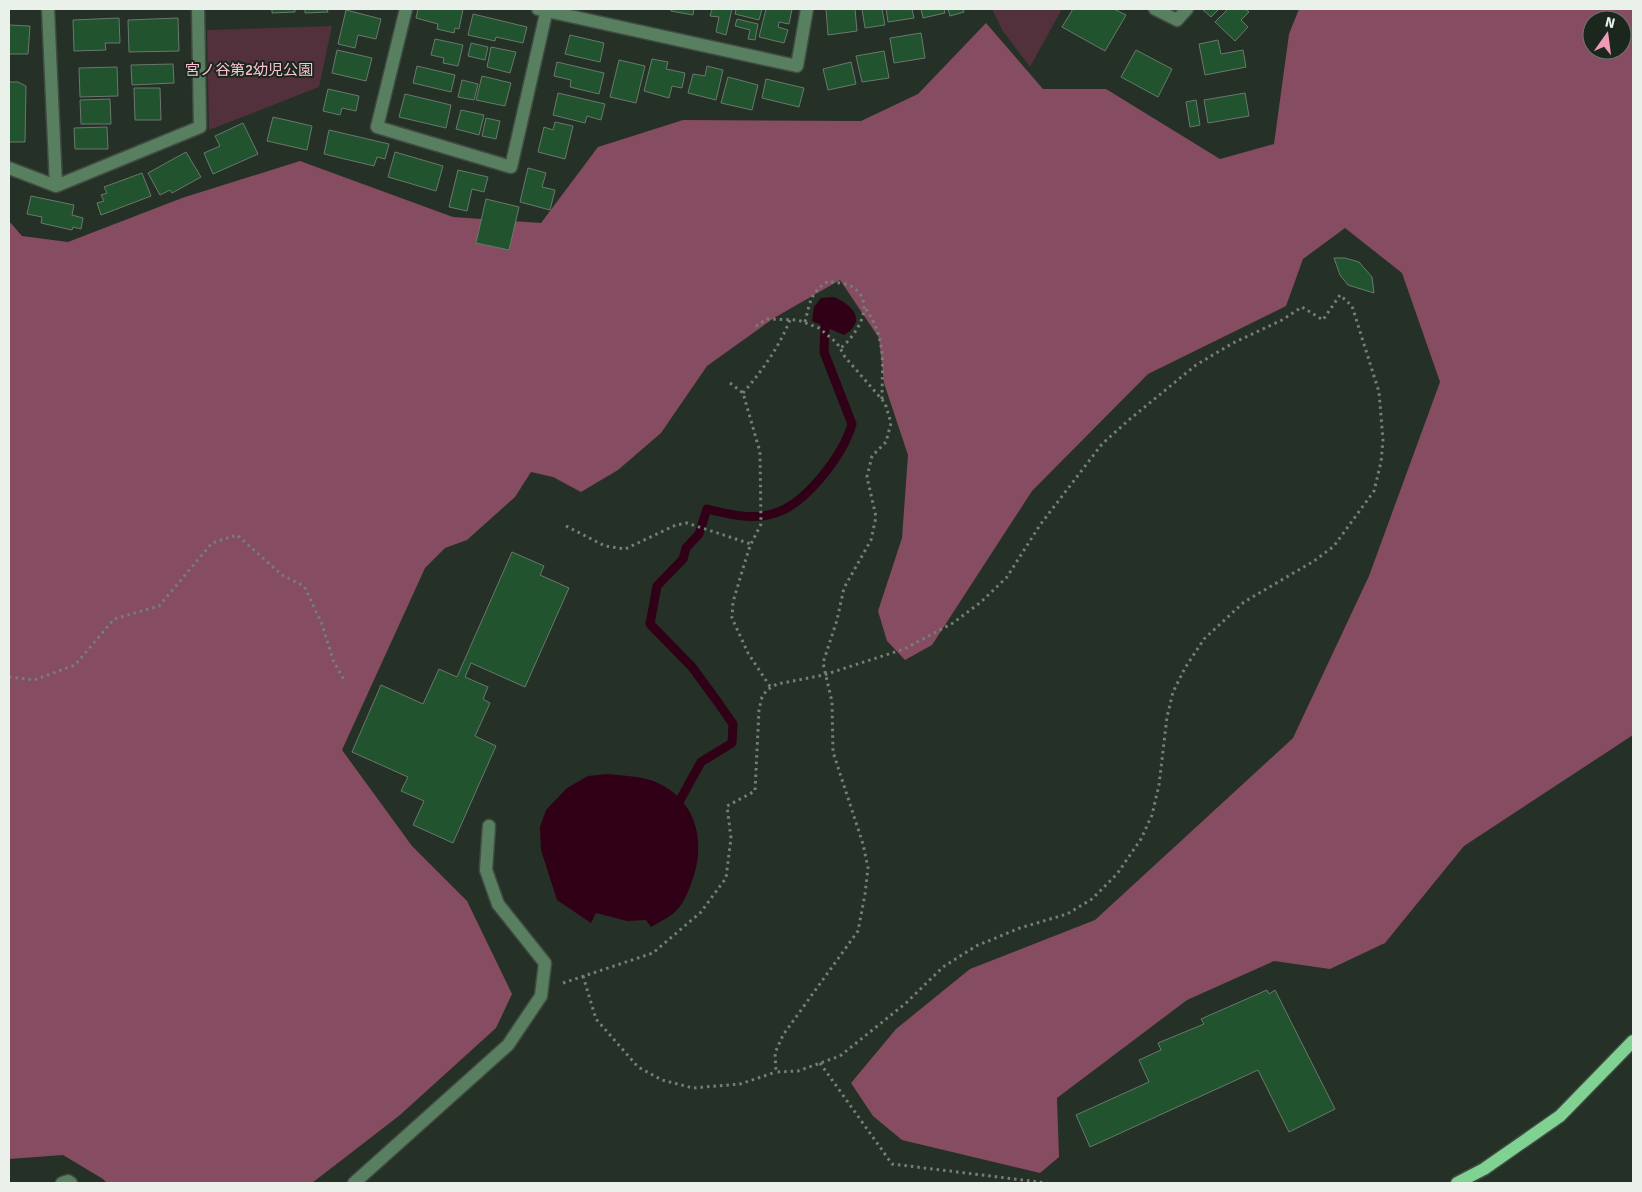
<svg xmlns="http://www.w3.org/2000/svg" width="1642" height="1192" font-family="Signika,'Noto Sans JP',sans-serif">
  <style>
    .green { fill: #52303c }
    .forest { fill: #864c61; fill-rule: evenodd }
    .water { fill: #300016 }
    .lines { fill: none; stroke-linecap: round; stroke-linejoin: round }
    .stream { stroke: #300016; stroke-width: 9 }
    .building { fill: #20532e; stroke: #6b786d }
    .minor-casing { stroke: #414b42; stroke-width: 15 }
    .major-casing { stroke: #414b42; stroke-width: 15 }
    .path { stroke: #757f77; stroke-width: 3; stroke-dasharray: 2.5 4; stroke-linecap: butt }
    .minor { stroke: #597f61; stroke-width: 12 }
    .major { stroke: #80d292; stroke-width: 12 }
    .labels { text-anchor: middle; stroke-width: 4; stroke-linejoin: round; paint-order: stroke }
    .park-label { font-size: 15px; fill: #f9c2d3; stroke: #1b261d }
  </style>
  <rect width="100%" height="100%" fill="#253027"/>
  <path class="green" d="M 992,9 L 1062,9 L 1030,67 L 1002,30 Z
    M 332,26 L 319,87 L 209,130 L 207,30 Z"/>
  <path class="forest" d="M 1299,9 L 1633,9 L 1633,735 L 1464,846 L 1385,943 L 1330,969 L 1274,961 L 1187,1000 L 1057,1098 L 1059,1157 L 1040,1173 L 902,1140 L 873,1116 L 851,1083 L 896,1029 L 970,969 L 1095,920 L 1293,738 L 1369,576 L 1440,382 L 1402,273 L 1345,228 L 1303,259 L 1286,306 L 1148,374 L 1032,491 L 932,645 L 905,660 L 887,641 L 878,611 L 902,538 L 908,455 L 884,383 L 879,338 L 840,280 L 774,318 L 707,366 L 661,433 L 618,470 L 581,492 L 553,477 L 531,472 L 515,497 L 467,540 L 445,548 L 425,568 L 342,750 L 412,846 L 467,901 L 512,994 L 496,1028 L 400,1115 L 312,1183 L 107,1183 L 103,1179 L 63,1155 L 9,1159 L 9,221 L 22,236 L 68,242 L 182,198 L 300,161 L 453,217 L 541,223 L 598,147 L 683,120 L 861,121 L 918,94 L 986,23 L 1043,89 L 1106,89 L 1220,159 L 1274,144 L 1289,34 ZM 1592,20 L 1622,20 L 1622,50 L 1592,50 Z"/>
  <path class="water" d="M 834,297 C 852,305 868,320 844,335 L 812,321 L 814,307 L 821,298 Z
    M 608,774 C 625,776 644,776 660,784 C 699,804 706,846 691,884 C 688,892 683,904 676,911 C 670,917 659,922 651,927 L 646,920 L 627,921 L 596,913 L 591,923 L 557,900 L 541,850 L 540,827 L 546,810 L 567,788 L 588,776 Z"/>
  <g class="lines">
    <path class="stream" d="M 680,800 L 701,762 L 732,743 L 733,724 L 717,701 L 692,667 L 650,624 L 657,586 L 683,559 L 686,548 L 699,534 L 707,509 C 727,514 751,520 772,514 C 805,506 843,455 852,424 L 824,352 L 825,326"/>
  </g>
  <path class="building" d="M 272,9 L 295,9 L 295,12 L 272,13 Z
    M 305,9 L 327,9 L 328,12 L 305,13 Z
    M 418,9 L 463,9 L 459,29 L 455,28 L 454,33 L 437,29 L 438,24 L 416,18 Z
    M 671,9 L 694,9 L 693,15 L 671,11 Z
    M 712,9 L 732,9 L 726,35 L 716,32 L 719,17 L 710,16 Z
    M 736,9 L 762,9 L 759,20 L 735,14 Z
    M 766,9 L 792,9 L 789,24 L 779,22 L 778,27 L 788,30 L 784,43 L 759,37 Z
    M 826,9 L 855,9 L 857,31 L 828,35 Z
    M 862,9 L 882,9 L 885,25 L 865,28 Z
    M 886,9 L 912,9 L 914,18 L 888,22 Z
    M 921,9 L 944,9 L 945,13 L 923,18 Z
    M 948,9 L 963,9 L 964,12 L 950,16 Z
    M 1073,9 L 1114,9 L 1126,15 L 1105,51 L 1062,27 Z
    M 1202,9 L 1219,9 L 1211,17 Z
    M 1228,9 L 1245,9 L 1249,12 L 1241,20 L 1248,27 L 1235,41 L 1215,22 Z
    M 346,10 L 381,19 L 376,39 L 358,35 L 355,48 L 338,44 Z
    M 473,14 L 527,27 L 523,43 L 496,37 L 495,41 L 468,35 Z
    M 119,18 L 120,43 L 105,43 L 106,50 L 74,51 L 73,20 Z
    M 178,18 L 179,51 L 129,52 L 128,20 Z
    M 737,19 L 758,24 L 755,40 L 748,39 L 750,30 L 735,26 Z
    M 9,25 L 30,26 L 28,54 L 9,54 Z
    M 921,33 L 925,58 L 894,63 L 890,38 Z
    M 570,35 L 604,43 L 600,62 L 565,54 Z
    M 435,39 L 463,45 L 458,66 L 443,63 L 444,58 L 431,55 Z
    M 1218,40 L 1221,54 L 1243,50 L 1246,67 L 1205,75 L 1199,44 Z
    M 471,43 L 488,47 L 485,60 L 468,56 Z
    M 491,47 L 516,52 L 510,73 L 487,67 Z
    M 337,50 L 372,58 L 366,81 L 332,73 Z
    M 1136,50 L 1172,69 L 1158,97 L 1121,77 Z
    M 884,51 L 889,78 L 862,82 L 856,56 Z
    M 652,59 L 668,62 L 666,69 L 685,73 L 682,88 L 672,86 L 669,98 L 644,91 Z
    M 619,60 L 645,66 L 636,103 L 610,97 Z
    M 557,62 L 604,73 L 599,94 L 570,87 L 571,80 L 554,76 Z
    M 851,62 L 856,84 L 828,90 L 823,69 Z
    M 173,64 L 174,83 L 132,85 L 131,65 Z
    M 417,66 L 455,75 L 451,92 L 413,83 Z
    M 707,66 L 723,70 L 716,100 L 688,93 L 693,74 L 705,76 Z
    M 117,67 L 118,96 L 80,97 L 79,68 Z
    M 482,76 L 511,83 L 505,106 L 476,100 Z
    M 728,77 L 758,85 L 752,110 L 721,103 Z
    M 766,79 L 804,88 L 799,107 L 762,98 Z
    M 462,80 L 478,84 L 474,100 L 458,97 Z
    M 9,82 L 18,82 L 26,86 L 25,142 L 9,142 Z
    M 134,88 L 160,88 L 161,120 L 135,120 Z
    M 328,89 L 359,96 L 356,111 L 342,108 L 340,115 L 323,111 Z
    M 558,93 L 605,104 L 601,120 L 587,116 L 585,123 L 553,115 Z
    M 1245,93 L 1249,116 L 1208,123 L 1204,100 Z
    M 405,94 L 451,105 L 446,128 L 399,117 Z
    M 110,99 L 111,124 L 81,124 L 80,100 Z
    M 1196,100 L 1200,125 L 1190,127 L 1186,102 Z
    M 461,110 L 484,115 L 479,135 L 456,129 Z
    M 273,117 L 312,126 L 307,150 L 267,141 Z
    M 486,118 L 500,121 L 496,139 L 482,136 Z
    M 555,122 L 573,126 L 565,159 L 538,152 L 544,127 L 553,130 Z
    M 243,123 L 258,154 L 213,174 L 204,153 L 220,146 L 215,136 Z
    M 107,127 L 108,149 L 75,149 L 74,128 Z
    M 329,130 L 389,144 L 385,159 L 377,157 L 374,166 L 324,154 Z
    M 186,152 L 201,177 L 172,193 L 170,190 L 160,195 L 148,173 Z
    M 395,152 L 443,166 L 436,191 L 388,177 Z
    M 528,168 L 546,173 L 542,187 L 555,190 L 550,210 L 520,202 Z
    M 458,170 L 488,177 L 484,192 L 472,189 L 467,211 L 449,207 Z
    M 142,173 L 151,196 L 101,215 L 97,203 L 104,201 L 101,195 L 107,193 L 104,187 Z
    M 31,196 L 74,205 L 72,215 L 83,218 L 81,229 L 73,227 L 72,230 L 41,223 L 42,217 L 27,214 Z
    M 486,199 L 519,207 L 509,250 L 476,243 Z
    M 1334,258 L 1345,258 L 1359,262 L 1372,277 L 1374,293 L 1348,285 L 1340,275 Z
    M 512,552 L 544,566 L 540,575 L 569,588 L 525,687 L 471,663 L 465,677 L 488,687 L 483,699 L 490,703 L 475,736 L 496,746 L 453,843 L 413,825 L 424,801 L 401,791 L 408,777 L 352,752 L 381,685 L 423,704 L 439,669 L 457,677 Z
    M 1267,990 L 1269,994 L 1275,990 L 1335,1109 L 1289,1132 L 1258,1070 L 1090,1147 L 1076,1115 L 1149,1082 L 1139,1060 L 1161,1050 L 1158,1043 L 1204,1024 L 1201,1019 Z"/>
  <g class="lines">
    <g class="minor-casing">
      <path id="minor" d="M 48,9 L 56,186
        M 406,9 L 377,127 L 511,167 L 547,9
        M 538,9 L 797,66 L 807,9
        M 1155,9 L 1177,20 L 1187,9
        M 9,168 L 56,186 L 200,127 L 198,9
        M 62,1183 L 68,1181 L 71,1183
        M 354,1183 L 508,1045 L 541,996 L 545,963 L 498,904 L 486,870 L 489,826"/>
    </g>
    <g class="major-casing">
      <path id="major" d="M 1457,1183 L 1484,1169 L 1560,1116 L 1633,1041"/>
    </g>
    <path class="path" d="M 866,309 C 887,341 882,362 882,399
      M 805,322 C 810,302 810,293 828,281 C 835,283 846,283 851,286 C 878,302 857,334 841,348
      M 730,383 L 743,393 L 760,452 L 761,524 L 750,546 L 744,565 L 733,602 L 732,618 L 748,653 L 771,688
      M 743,393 C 762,371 779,347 790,320
      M 566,526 L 605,546 L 625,549 L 676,525 L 687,523 L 751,544
      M 9,677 L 34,680 L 75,665 L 114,619 L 159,606 L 212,543 L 237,535 L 282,575 L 304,586 L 322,624 L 333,660 L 344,680
      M 583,976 L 596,1019 L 638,1067 L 662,1080 L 693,1088 L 740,1084 L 776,1072
      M 563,983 L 653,953 L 701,912 L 726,878 L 731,838 L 727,806 L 755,791 L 759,710 L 762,697 L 767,690 L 777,684 L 824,675 L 904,649 L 953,623 L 981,602 L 1007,577 L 1040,525 L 1102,444 L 1130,419 L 1196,365 L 1233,343 L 1282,320 L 1302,307 L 1323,320 L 1340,295 L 1352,306 L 1379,392 L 1383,440 L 1381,462 L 1374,491 L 1334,546 L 1314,561 L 1244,602 L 1204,639 L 1185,668 L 1173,692 L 1167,717 L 1159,785 L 1152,815 L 1141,839 L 1117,874 L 1092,899 L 1067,914 L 1020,928 L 976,946 L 943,967 L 906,1003 L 840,1056 L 798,1071 L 776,1072 L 775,1053 L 783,1035 L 858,931 L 865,894 L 868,868 L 863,844 L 833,752 L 832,702 L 823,663 L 837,620 L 844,588 L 871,540 L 876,517 L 867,477 L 872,456 L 886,442 L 891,423 L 885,403 L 845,357 L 837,343 L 819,328 L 798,320 L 767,319 L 753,328
      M 820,1063 L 892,1164 L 1047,1183"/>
    <use href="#minor" class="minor"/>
    <use href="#major" class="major"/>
  </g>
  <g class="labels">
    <g class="park-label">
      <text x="249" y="75">宮ノ谷第2幼児公園</text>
    </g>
  </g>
  <rect width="1642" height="1192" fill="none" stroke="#eaf1eb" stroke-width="20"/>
  <g transform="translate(1607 35) rotate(14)"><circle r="24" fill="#1b261d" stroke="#6e776f"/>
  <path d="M0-4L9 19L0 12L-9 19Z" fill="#f09ab7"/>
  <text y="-8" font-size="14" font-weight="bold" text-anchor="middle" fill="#eaf1eb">N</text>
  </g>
</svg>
